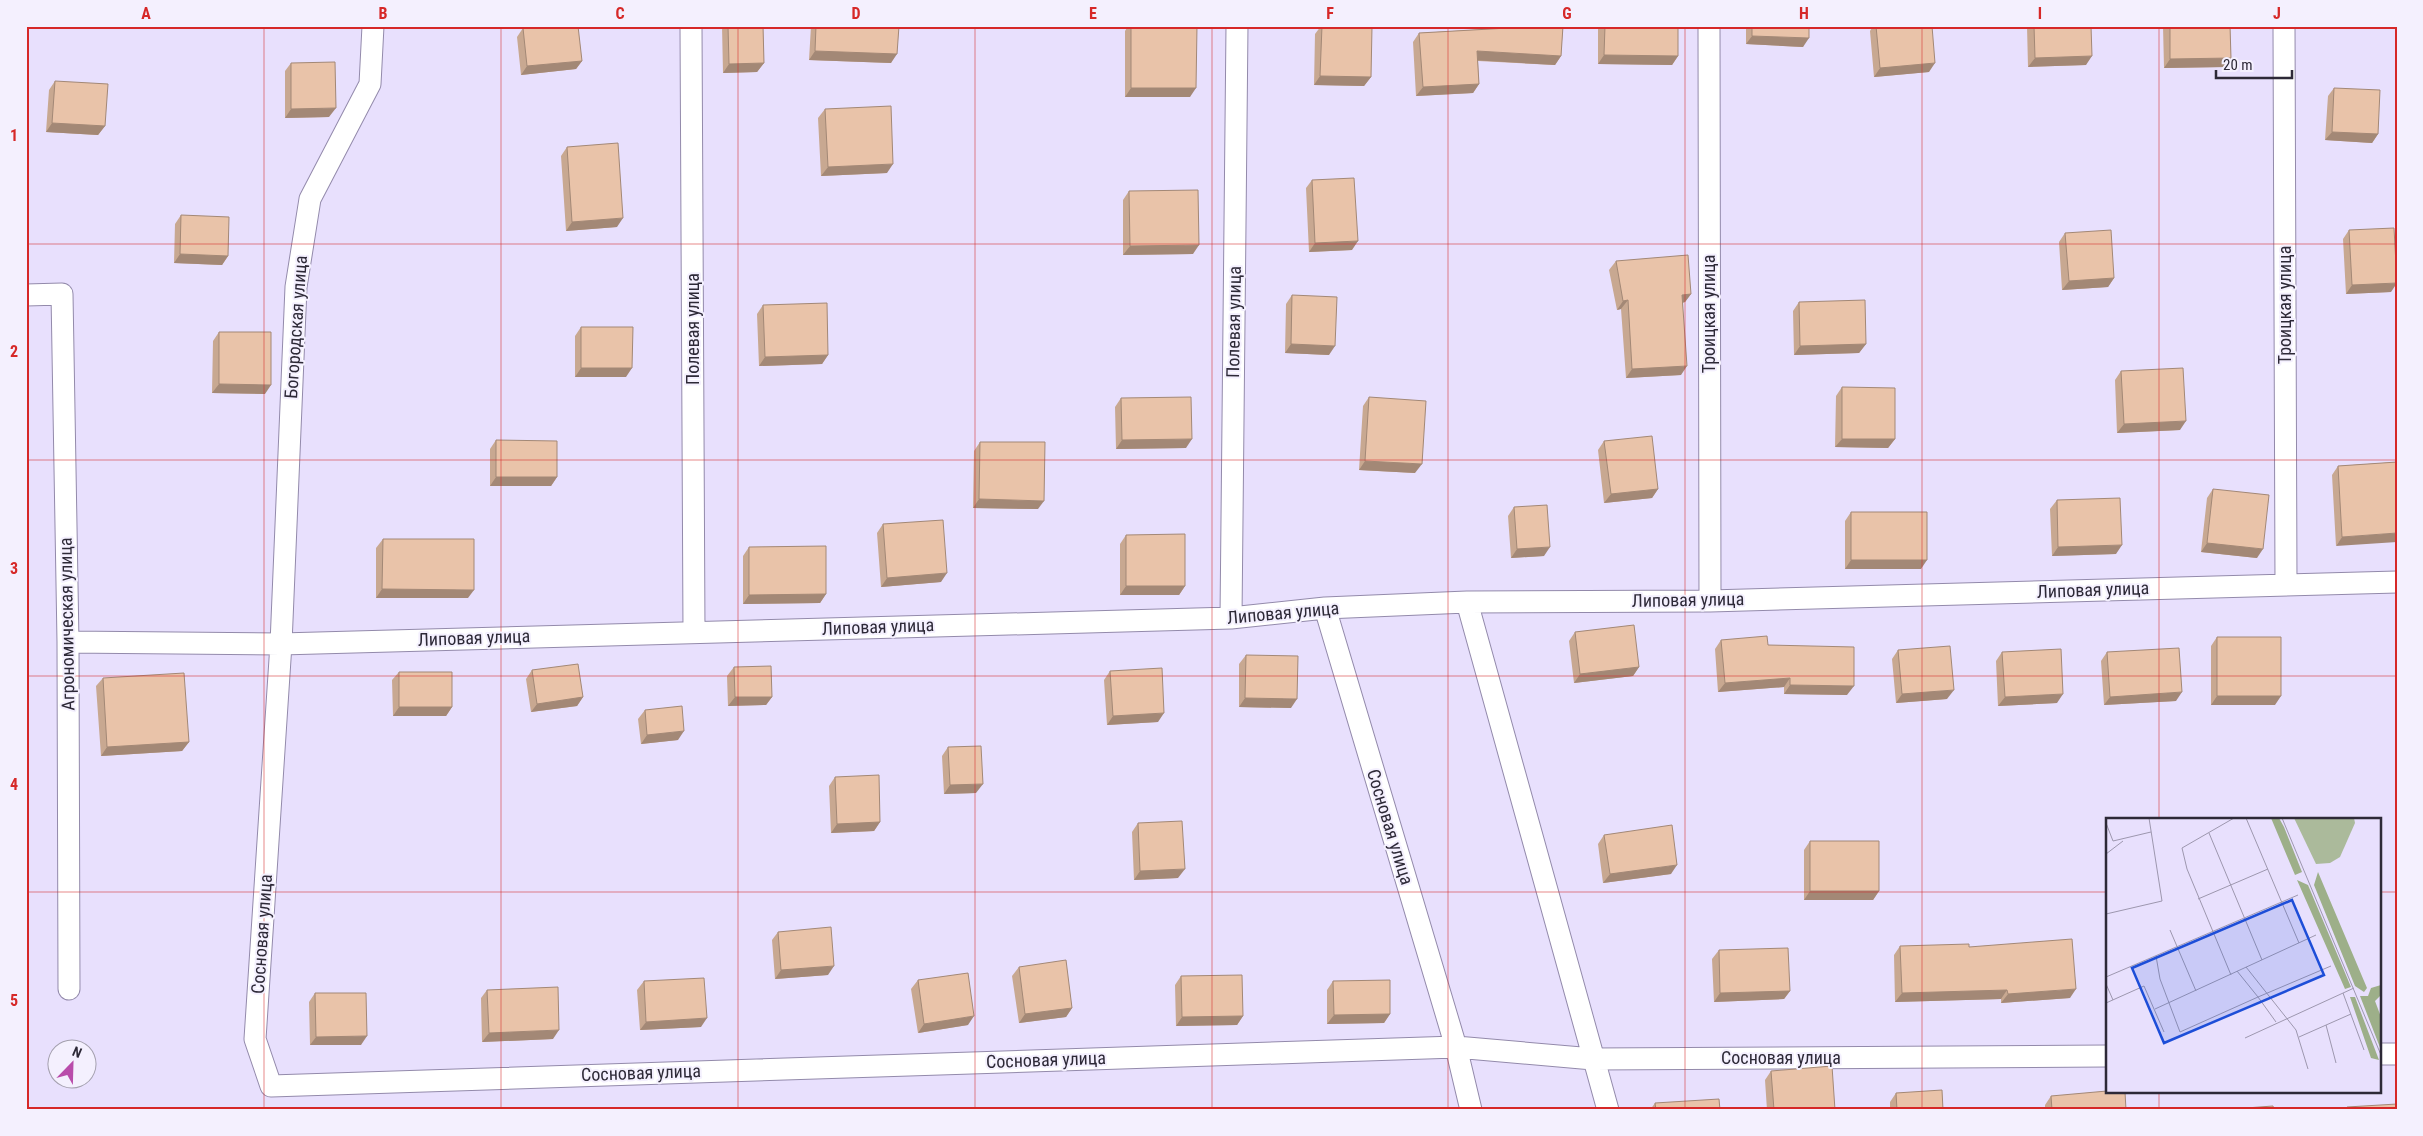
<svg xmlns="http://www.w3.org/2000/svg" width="2423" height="1136" font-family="'Roboto Condensed',sans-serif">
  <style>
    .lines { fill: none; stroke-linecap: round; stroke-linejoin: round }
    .street-casing { stroke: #938aab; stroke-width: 23 }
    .street { stroke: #fff; stroke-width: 21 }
    .wall { fill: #c8a891 }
    .shaded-wall { fill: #a38876 }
    .building { fill: #e9c3a9; stroke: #a38876 }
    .grid { fill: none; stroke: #d62828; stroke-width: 1; stroke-opacity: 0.55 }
    .labels { text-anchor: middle; stroke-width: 4; stroke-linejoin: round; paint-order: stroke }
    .street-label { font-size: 18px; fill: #2d2937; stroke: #f4f0fe }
    .inset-road { fill: none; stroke: #9d97ae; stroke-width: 1 }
    .view { fill: #1d4ed8; fill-opacity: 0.15; stroke: #1d4ed8; stroke-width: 2.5 }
    .inset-edge { fill: none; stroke: #2d2937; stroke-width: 2.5 }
    .neatline { fill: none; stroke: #d62828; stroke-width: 2 }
    .grid-label { font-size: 16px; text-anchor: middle; font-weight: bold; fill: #d62828 }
  </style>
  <rect width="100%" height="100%" fill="#e8e0fd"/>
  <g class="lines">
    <g class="street-casing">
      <path id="street" d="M 373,26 L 370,84 L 310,199 L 296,287 L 281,644 L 255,1039 L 271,1086 L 1456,1047 L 1325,608
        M 691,26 L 694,632
        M 1709,26 L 1710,601
        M 2284,26 L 2286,584
        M 26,295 L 62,294 L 68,642 L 69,989
        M 1467,602 L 1608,1110
        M 1231,618 L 1237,26
        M 68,642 L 281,644 L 1231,618 L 1325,608 L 1467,602 L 1710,601 L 2397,582
        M 2379,1054 L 2397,1054
        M 1471,1110 L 1456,1047 L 1593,1059 L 2107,1056"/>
    </g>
    <use href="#street" class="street"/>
  </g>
  <path class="wall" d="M 722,26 L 763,26 L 764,63 L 757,72 L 723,73 Z
    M 811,26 L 899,26 L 891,63 L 809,60 Z
    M 1128,26 L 1197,26 L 1190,97 L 1125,97 L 1125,31 Z
    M 1321,26 L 1352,26 L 1371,77 L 1364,86 L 1314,85 L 1315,34 Z
    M 1502,26 L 1563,26 L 1561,56 L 1555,65 L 1478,61 L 1479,84 L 1473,93 L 1416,96 L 1413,42 L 1419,33 L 1502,28 Z
    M 1598,26 L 1678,26 L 1678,56 L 1672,65 L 1598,64 Z
    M 1746,26 L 1809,26 L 1803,47 L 1746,44 Z
    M 1873,26 L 1932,26 L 1929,72 L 1874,77 L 1870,31 Z
    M 2027,26 L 2091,26 L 2086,65 L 2028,67 Z
    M 2163,26 L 2230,26 L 2231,58 L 2225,67 L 2164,68 Z
    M 523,28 L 582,61 L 576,69 L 521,75 L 517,37 Z
    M 291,63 L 329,117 L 285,118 L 285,71 Z
    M 55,81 L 105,126 L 98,135 L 46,132 L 49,90 Z
    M 2334,88 L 2378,134 L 2372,143 L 2325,140 L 2328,96 Z
    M 825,109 L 887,173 L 821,176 L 818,118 Z
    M 567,147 L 617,227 L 566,231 L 561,156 Z
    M 1312,180 L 1352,250 L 1309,252 L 1306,188 Z
    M 1129,191 L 1193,254 L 1123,255 L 1123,200 Z
    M 181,215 L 228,256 L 222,265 L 174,263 L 175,224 Z
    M 2349,230 L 2391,292 L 2346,294 L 2343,239 Z
    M 2065,233 L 2114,278 L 2108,287 L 2062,290 L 2059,242 Z
    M 1616,261 L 1691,294 L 1685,302 L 1683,303 L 1681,375 L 1626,378 L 1621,309 L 1617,310 L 1609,270 Z
    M 1292,295 L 1329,355 L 1285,353 L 1286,304 Z
    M 1799,302 L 1866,344 L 1859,353 L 1794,355 L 1793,311 Z
    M 763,305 L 828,355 L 822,364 L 759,366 L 757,314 Z
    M 581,327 L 626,377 L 575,377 L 575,336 Z
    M 219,332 L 265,394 L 212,393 L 213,341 Z
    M 2121,371 L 2180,430 L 2117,433 L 2115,380 Z
    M 1842,387 L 1895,439 L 1888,448 L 1835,447 L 1836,396 Z
    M 1369,397 L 1415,473 L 1359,470 L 1363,406 Z
    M 1121,398 L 1186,448 L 1116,449 L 1115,407 Z
    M 496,440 L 557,477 L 551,486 L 490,486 L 490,449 Z
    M 1604,441 L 1658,489 L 1652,498 L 1604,503 L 1598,450 Z
    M 980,442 L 1038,509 L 973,508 L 974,451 Z
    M 2397,462 L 2336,546 L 2332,475 L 2338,466 Z
    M 2213,489 L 2257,558 L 2201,552 L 2207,498 Z
    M 2057,500 L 2116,554 L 2052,556 L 2050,509 Z
    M 1514,507 L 1544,556 L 1511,558 L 1508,516 Z
    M 1851,512 L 1921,569 L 1845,569 L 1845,521 Z
    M 883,524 L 941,582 L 881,587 L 877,533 Z
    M 1126,535 L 1185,586 L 1179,595 L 1120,595 L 1120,544 Z
    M 383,539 L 468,598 L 376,598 L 376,548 Z
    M 749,547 L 826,594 L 820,603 L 743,604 L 743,556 Z
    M 1575,632 L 1639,667 L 1633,676 L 1574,683 L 1569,641 Z
    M 2217,637 L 2275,705 L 2211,705 L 2211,646 Z
    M 1721,640 L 1768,645 L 1847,695 L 1784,694 L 1784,687 L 1718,692 L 1715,649 Z
    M 1898,650 L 1947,699 L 1896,703 L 1892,659 Z
    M 2002,652 L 2057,703 L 1998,706 L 1996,661 Z
    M 2107,652 L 2176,701 L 2104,705 L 2101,661 Z
    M 1246,655 L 1291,708 L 1239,707 L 1239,664 Z
    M 734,667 L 772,697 L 766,705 L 728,706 L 727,676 Z
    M 532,670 L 583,697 L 577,706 L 531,712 L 526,679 Z
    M 1110,671 L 1158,722 L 1107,725 L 1104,680 Z
    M 399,672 L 452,707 L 446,716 L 393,716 L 392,680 Z
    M 103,678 L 189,742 L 182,751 L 101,756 L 96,686 Z
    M 645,710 L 678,740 L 641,744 L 638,719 Z
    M 948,747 L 976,793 L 944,794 L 942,756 Z
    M 835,777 L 880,822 L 874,831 L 831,833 L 829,786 Z
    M 1138,823 L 1178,878 L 1134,880 L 1132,832 Z
    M 1604,835 L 1671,874 L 1603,883 L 1598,844 Z
    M 1810,841 L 1879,891 L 1873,900 L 1804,900 L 1804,850 Z
    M 778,932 L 828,975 L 775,979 L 772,940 Z
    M 1900,946 L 1969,947 L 2070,998 L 2001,1003 L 2001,999 L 1895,1002 L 1894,955 Z
    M 1719,950 L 1790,991 L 1784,999 L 1714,1002 L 1712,959 Z
    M 1019,967 L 1072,1008 L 1066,1017 L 1019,1023 L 1012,976 Z
    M 1181,976 L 1243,1016 L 1237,1025 L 1176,1026 L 1175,985 Z
    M 918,980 L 968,1025 L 918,1033 L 911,989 Z
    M 644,981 L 701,1027 L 640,1030 L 637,990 Z
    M 1333,981 L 1390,1014 L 1384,1023 L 1327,1024 L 1327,990 Z
    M 487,990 L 553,1039 L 482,1042 L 481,998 Z
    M 315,993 L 361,1045 L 310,1045 L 309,1002 Z
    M 1771,1071 L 1835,1110 L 1767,1110 L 1765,1080 Z
    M 1896,1093 L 1943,1110 L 1890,1110 L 1890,1102 Z
    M 2051,1096 L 2126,1110 L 2045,1110 L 2045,1105 Z
    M 1655,1103 L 1720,1110 L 1650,1110 Z"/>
  <path class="shaded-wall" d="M 1752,36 L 1809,38 L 1803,47 L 1746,44 Z
    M 815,51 L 897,54 L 891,63 L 809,60 Z
    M 1477,51 L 1561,56 L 1555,65 L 1471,60 Z
    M 1604,55 L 1678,56 L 1672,65 L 1598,64 Z
    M 2092,56 L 2086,65 L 2028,67 L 2035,58 Z
    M 2231,58 L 2225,67 L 2164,68 L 2170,59 Z
    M 582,61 L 576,69 L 521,75 L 527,66 Z
    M 764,63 L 757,72 L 723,73 L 729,64 Z
    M 1935,63 L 1929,72 L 1874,77 L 1880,68 Z
    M 1320,76 L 1371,77 L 1364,86 L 1314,85 Z
    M 1479,84 L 1473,93 L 1416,96 L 1423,87 Z
    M 1131,88 L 1196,88 L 1190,97 L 1125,97 Z
    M 336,108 L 329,117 L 285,118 L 291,109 Z
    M 52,123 L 105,126 L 98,135 L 46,132 Z
    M 2332,132 L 2378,134 L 2372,143 L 2325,140 Z
    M 893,164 L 887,173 L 821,176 L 828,167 Z
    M 623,218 L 617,227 L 566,231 L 572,222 Z
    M 1358,241 L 1352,250 L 1309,252 L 1315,243 Z
    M 1199,245 L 1193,254 L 1123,255 L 1130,246 Z
    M 180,254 L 228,256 L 222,265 L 174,263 Z
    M 2114,278 L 2108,287 L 2062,290 L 2069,281 Z
    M 2397,283 L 2391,292 L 2346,294 L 2352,285 Z
    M 1691,294 L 1685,302 L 1676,303 L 1682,295 Z
    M 1628,300 L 1621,309 L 1617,310 L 1623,301 Z
    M 1291,344 L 1335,346 L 1329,355 L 1285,353 Z
    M 1866,344 L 1859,353 L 1794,355 L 1800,346 Z
    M 828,355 L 822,364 L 759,366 L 765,357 Z
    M 1687,366 L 1681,375 L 1626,378 L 1632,369 Z
    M 581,368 L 632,368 L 626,377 L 575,377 Z
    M 219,384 L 271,385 L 265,394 L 212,393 Z
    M 2186,421 L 2180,430 L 2117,433 L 2124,424 Z
    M 1192,439 L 1186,448 L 1116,449 L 1122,440 Z
    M 1842,439 L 1895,439 L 1888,448 L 1835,447 Z
    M 1365,461 L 1422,464 L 1415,473 L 1359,470 Z
    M 496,477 L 557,477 L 551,486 L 490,486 Z
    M 1658,489 L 1652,498 L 1604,503 L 1611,494 Z
    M 979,499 L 1044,501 L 1038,509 L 973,508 Z
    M 2397,533 L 2397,542 L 2336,546 L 2342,537 Z
    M 2207,543 L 2263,549 L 2257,558 L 2201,552 Z
    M 2122,545 L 2116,554 L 2052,556 L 2058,547 Z
    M 1550,547 L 1544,556 L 1511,558 L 1517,549 Z
    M 1851,560 L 1927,560 L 1921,569 L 1845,569 Z
    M 947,573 L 941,582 L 881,587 L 887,578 Z
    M 1126,586 L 1185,586 L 1179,595 L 1120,595 Z
    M 382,589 L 474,590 L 468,598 L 376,598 Z
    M 826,594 L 820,603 L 743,604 L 749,595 Z
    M 1639,667 L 1633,676 L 1574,683 L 1580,674 Z
    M 1790,678 L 1784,687 L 1718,692 L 1725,683 Z
    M 1790,685 L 1854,686 L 1847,695 L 1784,694 Z
    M 1954,690 L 1947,699 L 1896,703 L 1902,694 Z
    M 2182,692 L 2176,701 L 2104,705 L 2110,697 Z
    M 2063,694 L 2057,703 L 1998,706 L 2005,697 Z
    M 2217,696 L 2281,696 L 2275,705 L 2211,705 Z
    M 583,697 L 577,706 L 531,712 L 537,704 Z
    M 735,697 L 772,697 L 766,705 L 728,706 Z
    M 1245,698 L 1297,699 L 1291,708 L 1239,707 Z
    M 399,707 L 452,707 L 446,716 L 393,716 Z
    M 1164,713 L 1158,722 L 1107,725 L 1113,716 Z
    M 684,731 L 678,740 L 641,744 L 647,735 Z
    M 189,742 L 182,751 L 101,756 L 107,747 Z
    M 983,784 L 976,793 L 944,794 L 950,785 Z
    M 880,822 L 874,831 L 831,833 L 837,824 Z
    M 1677,865 L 1671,874 L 1603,883 L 1610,874 Z
    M 1185,869 L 1178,878 L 1134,880 L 1140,871 Z
    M 1810,891 L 1879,891 L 1873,900 L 1804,900 Z
    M 834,966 L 828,975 L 775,979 L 781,970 Z
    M 2076,989 L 2070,998 L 2001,1003 L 2008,994 Z
    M 2007,990 L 2001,999 L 1895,1002 L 1902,993 Z
    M 1790,991 L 1784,999 L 1714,1002 L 1720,993 Z
    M 1072,1008 L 1066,1017 L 1019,1023 L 1025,1014 Z
    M 1390,1014 L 1384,1023 L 1327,1024 L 1334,1015 Z
    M 974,1016 L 968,1025 L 918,1033 L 924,1024 Z
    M 1243,1016 L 1237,1025 L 1176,1026 L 1182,1017 Z
    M 707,1018 L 701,1027 L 640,1030 L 646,1022 Z
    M 559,1030 L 553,1039 L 482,1042 L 489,1033 Z
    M 367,1036 L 361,1045 L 310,1045 L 316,1037 Z"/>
  <path class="building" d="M 543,26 L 578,26 L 582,61 L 527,66 L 523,28 Z
    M 728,26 L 763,26 L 764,63 L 729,64 Z
    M 816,26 L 899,26 L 897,54 L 815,51 Z
    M 1131,26 L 1197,26 L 1196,88 L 1131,88 Z
    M 1322,26 L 1372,27 L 1371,77 L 1320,76 Z
    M 1508,26 L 1563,26 L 1561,56 L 1477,51 L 1479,84 L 1423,87 L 1419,33 L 1508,28 Z
    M 1605,26 L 1678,26 L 1678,56 L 1604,55 Z
    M 1752,26 L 1809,26 L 1809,38 L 1752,36 Z
    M 1876,26 L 1932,26 L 1935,63 L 1880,68 Z
    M 2034,26 L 2091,26 L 2092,56 L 2035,58 Z
    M 2170,26 L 2230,26 L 2231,58 L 2170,59 Z
    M 335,62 L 336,108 L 291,109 L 291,63 Z
    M 55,81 L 108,84 L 105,126 L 52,123 Z
    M 2334,88 L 2380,90 L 2378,134 L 2332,132 Z
    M 891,106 L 893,164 L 828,167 L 825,109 Z
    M 618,143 L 623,218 L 572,222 L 567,147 Z
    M 1354,178 L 1358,241 L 1315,243 L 1312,180 Z
    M 1198,190 L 1199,245 L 1130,246 L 1129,191 Z
    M 181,215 L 229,217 L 228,256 L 180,254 Z
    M 2394,228 L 2397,283 L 2352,285 L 2349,230 Z
    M 2111,230 L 2114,278 L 2069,281 L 2065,233 Z
    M 1688,255 L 1691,294 L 1682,295 L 1687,366 L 1632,369 L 1628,300 L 1623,301 L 1616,261 Z
    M 1292,295 L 1337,297 L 1335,346 L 1291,344 Z
    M 1865,300 L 1866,344 L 1800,346 L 1799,302 Z
    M 827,303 L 828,355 L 765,357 L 763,305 Z
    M 581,327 L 633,327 L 632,368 L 581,368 Z
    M 219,332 L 271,332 L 271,385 L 219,384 Z
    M 2183,368 L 2186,421 L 2124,424 L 2121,371 Z
    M 1842,387 L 1895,388 L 1895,439 L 1842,439 Z
    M 1191,397 L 1192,439 L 1122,440 L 1121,398 Z
    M 1369,397 L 1426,401 L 1422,464 L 1365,461 Z
    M 1652,436 L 1658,489 L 1611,494 L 1604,441 Z
    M 496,440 L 557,441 L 557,477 L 496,477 Z
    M 980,442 L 1045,442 L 1044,501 L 979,499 Z
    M 2397,462 L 2397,533 L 2342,537 L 2338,466 Z
    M 2213,489 L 2269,495 L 2263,549 L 2207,543 Z
    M 2120,498 L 2122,545 L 2058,547 L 2057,500 Z
    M 1547,505 L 1550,547 L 1517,549 L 1514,507 Z
    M 1851,512 L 1927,512 L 1927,560 L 1851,560 Z
    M 943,520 L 947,573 L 887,578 L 883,524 Z
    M 1185,534 L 1185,586 L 1126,586 L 1126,535 Z
    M 383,539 L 474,539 L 474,590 L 382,589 Z
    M 826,546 L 826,594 L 749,595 L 749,547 Z
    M 1634,625 L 1639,667 L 1580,674 L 1575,632 Z
    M 1767,636 L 1768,645 L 1854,647 L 1854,686 L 1790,685 L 1790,678 L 1725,683 L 1721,640 Z
    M 2217,637 L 2281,637 L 2281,696 L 2217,696 Z
    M 1950,646 L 1954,690 L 1902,694 L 1898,650 Z
    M 2179,648 L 2182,692 L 2110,697 L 2107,652 Z
    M 2061,649 L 2063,694 L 2005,697 L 2002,652 Z
    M 1246,655 L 1298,656 L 1297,699 L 1245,698 Z
    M 578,664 L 583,697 L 537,704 L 532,670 Z
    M 771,666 L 772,697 L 735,697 L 734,667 Z
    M 1162,668 L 1164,713 L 1113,716 L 1110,671 Z
    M 399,672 L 452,672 L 452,707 L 399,707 Z
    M 184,673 L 189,742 L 107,747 L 103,678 Z
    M 682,706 L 684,731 L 647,735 L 645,710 Z
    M 981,746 L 983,784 L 950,785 L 948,747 Z
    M 879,775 L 880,822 L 837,824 L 835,777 Z
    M 1182,821 L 1185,869 L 1140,871 L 1138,823 Z
    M 1672,825 L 1677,865 L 1610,874 L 1604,835 Z
    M 1810,841 L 1879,841 L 1879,891 L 1810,891 Z
    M 831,927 L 834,966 L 781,970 L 778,932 Z
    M 2072,939 L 2076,989 L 2008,994 L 2007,990 L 1902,993 L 1900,946 L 1969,944 L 1969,947 Z
    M 1788,948 L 1790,991 L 1720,993 L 1719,950 Z
    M 1066,960 L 1072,1008 L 1025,1014 L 1019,967 Z
    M 968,973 L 974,1016 L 924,1024 L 918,980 Z
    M 1242,975 L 1243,1016 L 1182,1017 L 1181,976 Z
    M 704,978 L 707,1018 L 646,1022 L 644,981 Z
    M 1390,980 L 1390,1014 L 1334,1015 L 1333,981 Z
    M 558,987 L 559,1030 L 489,1033 L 487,990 Z
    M 315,993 L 366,993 L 367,1036 L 316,1037 Z
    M 1832,1066 L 1835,1110 L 1774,1110 L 1771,1071 Z
    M 1942,1090 L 1943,1110 L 1897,1110 L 1896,1093 Z
    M 2107,1091 L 2107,1092 L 2125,1092 L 2126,1110 L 2052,1110 L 2051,1096 Z
    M 1719,1099 L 1720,1110 L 1656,1110 L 1655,1103 Z
    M 2397,1104 L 2397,1110 L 2347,1110 L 2347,1107 Z
    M 2273,1106 L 2274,1110 L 2219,1110 Z"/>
  <path class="grid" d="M 264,26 L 264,1110M 501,26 L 501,1110M 738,26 L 738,1110M 975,26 L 975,1110M 1212,26 L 1212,1110M 1448,26 L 1448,1110M 1685,26 L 1685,1110M 1922,26 L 1922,1110M 2159,26 L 2159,820M 26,244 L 2397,244M 26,460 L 2397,460M 26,676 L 2397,676M 26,892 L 2107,892M 2379,892 L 2397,892M 2159,1092 L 2159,1110"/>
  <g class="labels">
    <g class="street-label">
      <text transform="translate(2285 305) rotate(-90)" y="6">Троицкая улица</text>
      <text transform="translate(1709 314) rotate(-90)" y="6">Троицкая улица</text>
      <text transform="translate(1234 322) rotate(-89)" y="6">Полевая улица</text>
      <text transform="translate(296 327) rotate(-86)" y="6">Богородская улица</text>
      <text transform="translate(693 329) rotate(-90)" y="6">Полевая улица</text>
      <text transform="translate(2093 590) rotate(-2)" y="6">Липовая улица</text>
      <text transform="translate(1688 600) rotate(-1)" y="6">Липовая улица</text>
      <text transform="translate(1283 613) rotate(-5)" y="6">Липовая улица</text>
      <text transform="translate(67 624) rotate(-91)" y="6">Агрономическая улица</text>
      <text transform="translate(878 627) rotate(-2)" y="6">Липовая улица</text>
      <text transform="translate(474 638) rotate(-2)" y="6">Липовая улица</text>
      <text transform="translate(1390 827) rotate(73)" y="6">Сосновая улица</text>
      <text transform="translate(262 934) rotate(-86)" y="6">Сосновая улица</text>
      <text x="1781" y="1064">Сосновая улица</text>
      <text transform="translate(1046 1060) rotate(-2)" y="6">Сосновая улица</text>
      <text transform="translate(641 1073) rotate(-2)" y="6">Сосновая улица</text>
    </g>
  </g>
  <g transform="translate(2106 818)">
    <rect width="275" height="275" fill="#e8e0fd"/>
    <path d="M 165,0 L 173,0 L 178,9 L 196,54 L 189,57 ZM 212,54 L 261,170 L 258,174 L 249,168 L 208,67 ZM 191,62 L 202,67 L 245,169 L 239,171 ZM 275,167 L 275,177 L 269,183 L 275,199 L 275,232 L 254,178 L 262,178 L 265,170 ZM 244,179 L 249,179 L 273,242 L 265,240 Z" fill="#9daf89"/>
    <path d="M 188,0 L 248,0 L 249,5 L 234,39 L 224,45 L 210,46 Z" fill="#abba9b"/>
    <path class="inset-road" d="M 140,0 L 193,125M 176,0 L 275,237M 0,5 L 7,23 L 45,14M 103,15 L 156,142M 0,36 L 17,23M 92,81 L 162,51M 0,96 L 56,83 L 43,0M 64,112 L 90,173M 50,138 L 54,161 L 74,214 L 152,179 L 131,153M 140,149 L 190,212 L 202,251M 125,157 L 81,51 L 76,30 L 128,0M 0,159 L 192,77M 0,166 L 7,182M 237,175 L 258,232M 0,185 L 38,168 L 58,214M 49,191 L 210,117M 170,204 L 152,179 L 225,148M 220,207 L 230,245M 193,219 L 245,196M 139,220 L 248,170"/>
    <path class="view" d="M 186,82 L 218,157 L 58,225 L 26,150 Z"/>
    <rect width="275" height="275" class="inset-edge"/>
  </g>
  <rect width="2423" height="1136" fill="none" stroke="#f4f0fe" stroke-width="55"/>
  <g transform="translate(72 1064) rotate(23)"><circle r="24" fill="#f4f0fe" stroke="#a4a0ae"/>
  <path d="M0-4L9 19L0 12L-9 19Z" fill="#b94cab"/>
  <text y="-8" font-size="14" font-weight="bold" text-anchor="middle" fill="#2d2937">N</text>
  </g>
  <path d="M2216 70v8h76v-8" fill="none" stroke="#2d2937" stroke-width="2.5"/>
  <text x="2223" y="70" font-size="15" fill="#2d2937" stroke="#f4f0fe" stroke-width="4" paint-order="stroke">20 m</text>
  <rect x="28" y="28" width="2368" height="1080" class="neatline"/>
  <g class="grid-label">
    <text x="146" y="19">A</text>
    <text x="383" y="19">B</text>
    <text x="620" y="19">C</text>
    <text x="856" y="19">D</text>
    <text x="1093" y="19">E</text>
    <text x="1330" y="19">F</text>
    <text x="1567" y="19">G</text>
    <text x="1804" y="19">H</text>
    <text x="2040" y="19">I</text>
    <text x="2277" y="19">J</text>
    <text x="14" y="141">1</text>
    <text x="14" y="357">2</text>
    <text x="14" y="574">3</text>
    <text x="14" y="790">4</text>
    <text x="14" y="1006">5</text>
  </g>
</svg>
